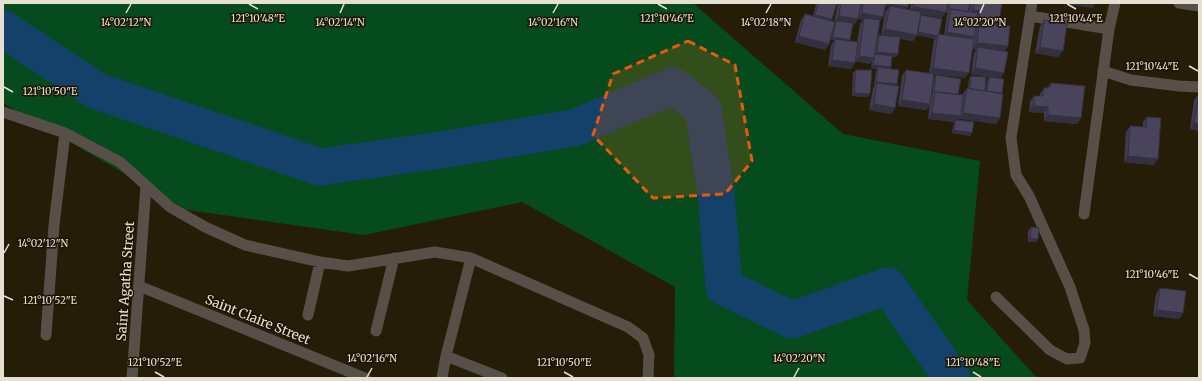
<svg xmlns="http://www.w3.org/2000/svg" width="1202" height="381" font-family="Merriweather,serif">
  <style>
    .green { fill: #054b1e }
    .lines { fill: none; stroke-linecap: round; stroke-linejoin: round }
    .river { stroke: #14416a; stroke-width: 37 }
    .minor { stroke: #594f49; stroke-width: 11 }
    .wall { fill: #3f3a4e; fill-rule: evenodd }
    .shaded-wall { fill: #333040 }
    .building { fill: #49445b; stroke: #333040 }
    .marked { fill: #e8590c; fill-opacity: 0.2; stroke: #e8590c; stroke-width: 3; stroke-dasharray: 8 5; stroke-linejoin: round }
    .ticks { fill: none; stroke: #e6e0d3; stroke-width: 1.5 }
    .labels { text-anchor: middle; stroke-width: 3; stroke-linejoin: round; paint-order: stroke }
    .street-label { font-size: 13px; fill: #e6e0d3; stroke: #1c1401 }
    .ticks-label { font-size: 10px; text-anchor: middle; fill: #e6e0d3; stroke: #1c1401; stroke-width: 3; stroke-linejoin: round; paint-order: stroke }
  </style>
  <rect width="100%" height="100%" fill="#261d08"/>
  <path class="green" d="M 3,3 L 693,3 L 843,134 L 980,161 L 967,300 L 1035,376 L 1042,378 L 674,378 L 675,287 L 522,202 L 364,235 L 187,210 L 3,103 Z"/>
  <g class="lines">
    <path class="river" d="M 3,29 L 97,91 L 320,167 L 454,148 L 574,128 L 673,86 L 703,109 L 716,194 L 724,287 L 792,320 L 888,286 L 952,378"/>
    <path class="minor" d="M 1179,3 L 1199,6
      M 1030,16 L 1109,29
      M 1103,71 L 1131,80 L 1179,86 L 1199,87
      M 3,112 L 65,133 L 120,162 L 170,207 L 205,227 L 245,245 L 320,262 L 348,266 L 435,252 L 471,258 L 628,327 L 643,338 L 649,355 L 648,378
      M 1084,214 L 1109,29 L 1115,3
      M 139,286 L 365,378
      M 996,297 L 1050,350 L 1067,359 L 1080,358 L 1085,343 L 1084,330 L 1070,287 L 1029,196 L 1016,175 L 1011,138 L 1032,3
      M 308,315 L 320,262
      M 376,331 L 394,258
      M 46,335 L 54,225 L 65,133
      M 446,356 L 502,378
      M 132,378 L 146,186
      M 442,378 L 446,356 L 471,258"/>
  </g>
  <path class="wall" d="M 816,3 L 837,3 L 831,21 L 835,23 L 835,22 L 834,22 L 838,3 L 909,3 L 907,9 L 910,10 L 911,3 L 948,3 L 942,18 L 920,14 L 920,17 L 921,15 L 939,35 L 944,35 L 947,15 L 948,13 L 946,13 L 948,3 L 970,3 L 968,12 L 969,12 L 970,3 L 1002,3 L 999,22 L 997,25 L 1008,46 L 1004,51 L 1004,73 L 1000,79 L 1002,93 L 1000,118 L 996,124 L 959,118 L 958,120 L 972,133 L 970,136 L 952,133 L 954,122 L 928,119 L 930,100 L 930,104 L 926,110 L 898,106 L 902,76 L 906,70 L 929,73 L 934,40 L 935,39 L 917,35 L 913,41 L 900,39 L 896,57 L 892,57 L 891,67 L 890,69 L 897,84 L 896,86 L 895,108 L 891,114 L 869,110 L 873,88 L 875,85 L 874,85 L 876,71 L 877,69 L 871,68 L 872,61 L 870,64 L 855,61 L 851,69 L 828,66 L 831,45 L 834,40 L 831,40 L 834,27 L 829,44 L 825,50 L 795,42 L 801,20 L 805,14 L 813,16 ZM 885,7 L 889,7 L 885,12 L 881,35 L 879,35 L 878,36 L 880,22 ZM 858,19 L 863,20 L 860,24 L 857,42 L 849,41 L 850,40 L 853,25 L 854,25 ZM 973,49 L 976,50 L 974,53 L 971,74 L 999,78 L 989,77 L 987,80 L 986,91 L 971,76 L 969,79 L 968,89 L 967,88 L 962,95 L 958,94 L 936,75 L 934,78 L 932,95 L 931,97 L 934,74 L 965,78 Z
    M 1044,20 L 1063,51 L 1058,57 L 1035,53 L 1040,26 Z
    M 856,70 L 868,97 L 852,96 L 853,73 Z
    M 1051,83 L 1081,118 L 1077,124 L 1044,121 L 1044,113 L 1029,112 L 1030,101 L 1034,96 L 1040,96 L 1040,94 L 1044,88 L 1047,88 Z
    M 1199,94 L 1199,131 L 1190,129 L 1194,100 Z
    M 1147,117 L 1154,165 L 1124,162 L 1126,132 L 1130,126 L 1143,127 L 1143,122 Z
    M 1031,227 L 1038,239 L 1036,242 L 1028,242 L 1028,231 Z
    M 1160,288 L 1183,313 L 1179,319 L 1153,316 L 1156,294 Z"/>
  <path class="shaded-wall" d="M 1070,3 L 1096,3 L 1092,8 L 1069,5 Z
    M 887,4 L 908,7 L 906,10 L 890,6 L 889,7 L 885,7 Z
    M 914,7 L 946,12 L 942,18 L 909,12 Z
    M 973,10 L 980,11 L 976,17 L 969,16 Z
    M 862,13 L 883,17 L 879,23 L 864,18 L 863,20 L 858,19 Z
    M 815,15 L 832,19 L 830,22 L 813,18 Z
    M 839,16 L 858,19 L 854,25 L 836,22 L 836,21 L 835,22 L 834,22 Z
    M 979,20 L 999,22 L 995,28 L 979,24 L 977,26 L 975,25 Z
    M 885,29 L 916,35 L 918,32 L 937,35 L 935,39 L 917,35 L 913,41 L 881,35 Z
    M 947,32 L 974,37 L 970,42 L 943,38 Z
    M 799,36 L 829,44 L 825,50 L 795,42 Z
    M 833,37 L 850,40 L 848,43 L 835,39 L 834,40 L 831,40 Z
    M 977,43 L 1008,46 L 1004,52 L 978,47 L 976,50 L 973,49 Z
    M 1040,47 L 1063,51 L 1058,57 L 1035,53 Z
    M 877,52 L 898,54 L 896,57 L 875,55 Z
    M 859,56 L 874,58 L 870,64 L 855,61 Z
    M 832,60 L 855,63 L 851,69 L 828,66 Z
    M 873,65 L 891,67 L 889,71 L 878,67 L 877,69 L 871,68 Z
    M 933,68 L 969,73 L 965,78 L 929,74 Z
    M 975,68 L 1004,73 L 1000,79 L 971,74 Z
    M 876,82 L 897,84 L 895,87 L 877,83 L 875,85 L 874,85 Z
    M 854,93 L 870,94 L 868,97 L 852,96 Z
    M 902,100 L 930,104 L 926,110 L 898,106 Z
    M 874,104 L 895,108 L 891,114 L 869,110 Z
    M 1034,106 L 1048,107 L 1044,113 L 1029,112 Z
    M 932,113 L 961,116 L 957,122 L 956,120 L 954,122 L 928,119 Z
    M 963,113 L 1000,118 L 996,124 L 959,119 Z
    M 1048,115 L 1081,118 L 1077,124 L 1044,121 Z
    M 1194,123 L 1199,124 L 1199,131 L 1190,129 Z
    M 954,130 L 972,133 L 970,136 L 952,133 Z
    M 1128,156 L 1158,159 L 1154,165 L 1124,162 Z
    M 1030,239 L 1038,239 L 1036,242 L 1028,242 Z
    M 1157,310 L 1183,313 L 1179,319 L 1153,316 Z"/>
  <path class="building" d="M 818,3 L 837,3 L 832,19 L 815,15 Z
    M 841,3 L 861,3 L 858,19 L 839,16 Z
    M 863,3 L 886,3 L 883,17 L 862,13 Z
    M 887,3 L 909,3 L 908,7 L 887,4 Z
    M 914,3 L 948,3 L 946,12 L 914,7 Z
    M 950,3 L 970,3 L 968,12 L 951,9 L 951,10 L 949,10 Z
    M 974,3 L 1002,3 L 999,22 L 979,20 L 980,11 L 973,10 Z
    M 890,6 L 921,12 L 917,35 L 885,29 Z
    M 951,9 L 978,13 L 974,37 L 947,32 Z
    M 805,14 L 835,22 L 829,44 L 799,36 Z
    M 921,15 L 942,19 L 939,35 L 938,34 L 938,36 L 918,32 Z
    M 864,18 L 880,20 L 874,58 L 859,56 Z
    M 1044,20 L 1067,24 L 1063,51 L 1040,47 Z
    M 836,21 L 853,23 L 850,40 L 833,37 Z
    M 979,24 L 1010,26 L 1008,46 L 977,43 Z
    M 938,34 L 974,39 L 969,73 L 933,68 Z
    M 879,35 L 900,37 L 898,54 L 877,52 Z
    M 835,39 L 858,42 L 855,63 L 832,60 Z
    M 978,47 L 1008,52 L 1004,73 L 975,68 Z
    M 875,54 L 892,56 L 891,67 L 873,65 Z
    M 878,67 L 899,70 L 897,84 L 876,82 Z
    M 856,70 L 872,70 L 870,94 L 854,93 Z
    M 906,70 L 934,74 L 930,104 L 902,100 Z
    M 936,75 L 961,79 L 958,94 L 934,92 Z
    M 971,76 L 986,77 L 985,91 L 970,89 Z
    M 989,77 L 1004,79 L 1002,93 L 987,91 Z
    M 877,83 L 899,86 L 895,108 L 874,104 Z
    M 1051,83 L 1085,86 L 1081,118 L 1048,115 L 1048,107 L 1034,106 L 1034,96 L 1043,96 L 1044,88 L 1050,88 Z
    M 967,88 L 1003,94 L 1000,118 L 963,113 Z
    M 935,92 L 963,95 L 961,116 L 932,113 Z
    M 1199,94 L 1199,124 L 1194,123 Z
    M 1147,117 L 1161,118 L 1158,159 L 1128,156 L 1130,126 L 1146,127 Z
    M 956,120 L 974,122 L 972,133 L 954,130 Z
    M 1031,227 L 1039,228 L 1038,239 L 1030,239 Z
    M 1160,288 L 1186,291 L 1183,313 L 1157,310 Z"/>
  <path class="marked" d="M 688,41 L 735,65 L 752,161 L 725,194 L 653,198 L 593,135 L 613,74 Z"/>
  <path class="ticks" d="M 249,4 L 258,9M 658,4 L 667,9M 1067,4 L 1076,9M 126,13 L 131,4M 340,13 L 344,4M 553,13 L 558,4M 766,13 L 771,4M 980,13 L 984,4M 1189,66 L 1198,71M 4,87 L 13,92M 4,253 L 9,244M 1189,274 L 1198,279M 4,296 L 13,300M 155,372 L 164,377M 564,372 L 573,377M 973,372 L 981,377M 367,377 L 372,368M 794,377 L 799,368"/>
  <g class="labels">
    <g class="street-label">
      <text transform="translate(125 281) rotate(-86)" y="5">Saint Agatha Street</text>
      <text transform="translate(258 319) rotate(22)" y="5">Saint Claire Street</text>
    </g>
  </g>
  <g class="ticks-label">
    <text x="258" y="22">121°10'48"E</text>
    <text x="667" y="22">121°10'46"E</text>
    <text x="1076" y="22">121°10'44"E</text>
    <text x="126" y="26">14°02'12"N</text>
    <text x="340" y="26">14°02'14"N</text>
    <text x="553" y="26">14°02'16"N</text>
    <text x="766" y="26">14°02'18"N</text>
    <text x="980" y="26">14°02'20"N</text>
    <text x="1152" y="70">121°10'44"E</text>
    <text x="50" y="95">121°10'50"E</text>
    <text x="43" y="247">14°02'12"N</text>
    <text x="1152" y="278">121°10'46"E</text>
    <text x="50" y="304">121°10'52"E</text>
    <text x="372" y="362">14°02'16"N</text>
    <text x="799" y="362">14°02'20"N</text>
    <text x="155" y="366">121°10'52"E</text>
    <text x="564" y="366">121°10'50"E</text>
    <text x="973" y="366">121°10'48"E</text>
  </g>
  <rect width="1202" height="381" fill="none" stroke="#e6e0d3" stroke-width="8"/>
</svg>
